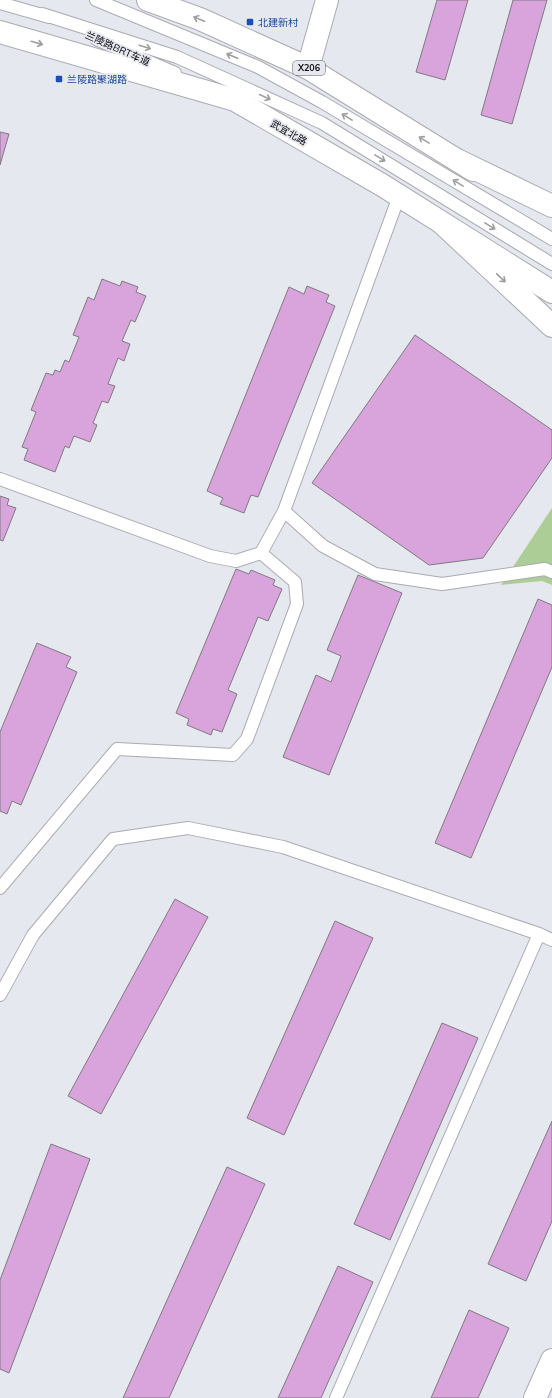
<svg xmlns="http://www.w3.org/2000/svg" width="552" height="1398" font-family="Mulish,'Noto Sans SC',sans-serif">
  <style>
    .green { fill: #adcd97 }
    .building { fill: #d9a3dc; stroke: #7f7a80 }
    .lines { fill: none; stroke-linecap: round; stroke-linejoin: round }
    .service-casing { stroke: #aaabb3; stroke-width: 14 }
    .minor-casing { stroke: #aaabb3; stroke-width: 24 }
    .tertiary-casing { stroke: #aaabb3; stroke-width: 24 }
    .primary-casing { stroke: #aaabb3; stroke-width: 24 }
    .trunk-casing { stroke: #aaabb3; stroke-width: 24 }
    .service { stroke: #fff; stroke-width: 12 }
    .minor { stroke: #fff; stroke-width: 22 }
    .tertiary { stroke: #fff; stroke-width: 22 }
    .primary { stroke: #fff; stroke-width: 22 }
    .trunk { stroke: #fff; stroke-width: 22 }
    .oneway { stroke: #9e9e9f }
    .transit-dot { fill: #1a4fb4; stroke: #e6e8ef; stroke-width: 1.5 }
    .labels { text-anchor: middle; stroke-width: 3.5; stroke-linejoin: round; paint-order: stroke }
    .shield { fill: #e6e8ef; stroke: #4d4e52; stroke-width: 1 }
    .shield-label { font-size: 9px; font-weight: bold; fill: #0c0c0f }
    .transit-label { font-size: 10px; fill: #164399; stroke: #e6e8ef; text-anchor: start }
    .street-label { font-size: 10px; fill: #0c0c0f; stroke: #e6e8ef }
  </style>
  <rect width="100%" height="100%" fill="#e6e8ef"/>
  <path class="green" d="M 552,508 L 552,585 L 542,581 L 501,585 Z"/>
  <path class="building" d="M 437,0 L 468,0 L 445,80 L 416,72 Z
    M 513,0 L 547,0 L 512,124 L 481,115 Z
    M 0,132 L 9,134 L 0,165 Z
    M 102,279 L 120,286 L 122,281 L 138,287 L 136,292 L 146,296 L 135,322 L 131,320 L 122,341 L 130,344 L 124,361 L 118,358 L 108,384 L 115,386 L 108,403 L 102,401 L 93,423 L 97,425 L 90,442 L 74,436 L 69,448 L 65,446 L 55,472 L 24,460 L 28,449 L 22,447 L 36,412 L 31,410 L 46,373 L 53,375 L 55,370 L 60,372 L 65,360 L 69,362 L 79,337 L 73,335 L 88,297 L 94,300 Z
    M 307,286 L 329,295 L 326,302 L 335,306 L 258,497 L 251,495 L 244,513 L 220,504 L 223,498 L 207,491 L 289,287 L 304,294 Z
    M 415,335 L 552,430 L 552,458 L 483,558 L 429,565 L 312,483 Z
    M 0,496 L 9,499 L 7,505 L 16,508 L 3,541 L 0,540 Z
    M 236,569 L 249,574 L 251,570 L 275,580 L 273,585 L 282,589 L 268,621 L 258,617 L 228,690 L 237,694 L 222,732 L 213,729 L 211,735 L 187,725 L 189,719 L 176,713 Z
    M 358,575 L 402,593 L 329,775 L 283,757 L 316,675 L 331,682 L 341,656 L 327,650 Z
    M 538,599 L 552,605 L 552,667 L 471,858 L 435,843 Z
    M 37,643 L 71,657 L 66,667 L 77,672 L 21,805 L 12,801 L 7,814 L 0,811 L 0,732 Z
    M 175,899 L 208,917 L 101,1114 L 68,1096 Z
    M 335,921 L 373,938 L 284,1135 L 247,1118 Z
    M 442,1023 L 478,1038 L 390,1240 L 354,1224 Z
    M 552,1121 L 552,1221 L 526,1281 L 488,1264 Z
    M 51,1144 L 90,1159 L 9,1373 L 0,1369 L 0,1280 Z
    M 227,1167 L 265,1184 L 169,1398 L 123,1398 Z
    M 338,1266 L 373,1282 L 321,1398 L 278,1398 Z
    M 469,1310 L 509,1328 L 478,1398 L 431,1398 Z"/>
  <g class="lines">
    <g class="service-casing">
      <path id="service" d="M 96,0 L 258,67 L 322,102 L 552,239
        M 0,3 L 49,17
        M 42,14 L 177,57 L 322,123 L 552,264
        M 96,39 L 175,73
        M 0,479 L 210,556 L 236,561 L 261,553 L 284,511 L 399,196
        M 284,511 L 323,546 L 375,574 L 442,584 L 545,569 L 552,572
        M 0,888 L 117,749 L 233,755 L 247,739 L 297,604 L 295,582 L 261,553
        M 0,995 L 33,935 L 113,839 L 188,828 L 283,847 L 539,934 L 552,940
        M 336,1398 L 539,934"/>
    </g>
    <g class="minor-casing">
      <path id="minor" d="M 308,68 L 327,0"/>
    </g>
    <g class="tertiary-casing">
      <path id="tertiary" d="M 535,1398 L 552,1360"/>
    </g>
    <g class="primary-casing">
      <path id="primary" d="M 148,0 L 200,19 L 308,68 L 473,170
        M 0,32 L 235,100 L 382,185 L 552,292"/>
    </g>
    <g class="trunk-casing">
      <path id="trunk" d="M 457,160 L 552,206
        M 442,223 L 552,326"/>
    </g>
    <use href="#service" class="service"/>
    <use href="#minor" class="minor"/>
    <use href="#tertiary" class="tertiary"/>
    <use href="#primary" class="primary"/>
    <use href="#trunk" class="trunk"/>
  </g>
  <defs><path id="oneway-shaft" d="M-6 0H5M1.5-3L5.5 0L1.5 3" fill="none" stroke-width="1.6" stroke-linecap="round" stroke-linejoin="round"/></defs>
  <g class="oneway">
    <use href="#oneway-shaft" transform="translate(199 19) rotate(-158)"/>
    <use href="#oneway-shaft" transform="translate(37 43) rotate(16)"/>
    <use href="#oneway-shaft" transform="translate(145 47) rotate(18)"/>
    <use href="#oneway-shaft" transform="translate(232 56) rotate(-157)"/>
    <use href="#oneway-shaft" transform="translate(265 97) rotate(25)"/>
    <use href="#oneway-shaft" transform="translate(347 117) rotate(-149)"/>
    <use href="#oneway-shaft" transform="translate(424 140) rotate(-148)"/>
    <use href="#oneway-shaft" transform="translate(380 158) rotate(31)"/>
    <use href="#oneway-shaft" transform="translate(458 183) rotate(-149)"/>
    <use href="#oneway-shaft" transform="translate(490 226) rotate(31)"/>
    <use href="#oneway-shaft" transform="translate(501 278) rotate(43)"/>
  </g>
  <g class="transit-dot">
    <rect x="246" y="18" width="8" height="8" rx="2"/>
    <rect x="55" y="75" width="8" height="8" rx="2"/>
  </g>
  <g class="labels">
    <rect class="shield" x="293" y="61" width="32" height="14" rx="3"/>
    <g class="shield-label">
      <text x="309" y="71">X206</text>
    </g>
    <g class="transit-label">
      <text x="258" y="26">北建新村</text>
      <text x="67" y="83">兰陵路聚湖路</text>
    </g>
    <g class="street-label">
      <text transform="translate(118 48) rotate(24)" y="4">兰陵路BRT车道</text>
      <text transform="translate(289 132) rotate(30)" y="4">武宜北路</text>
    </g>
  </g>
</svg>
